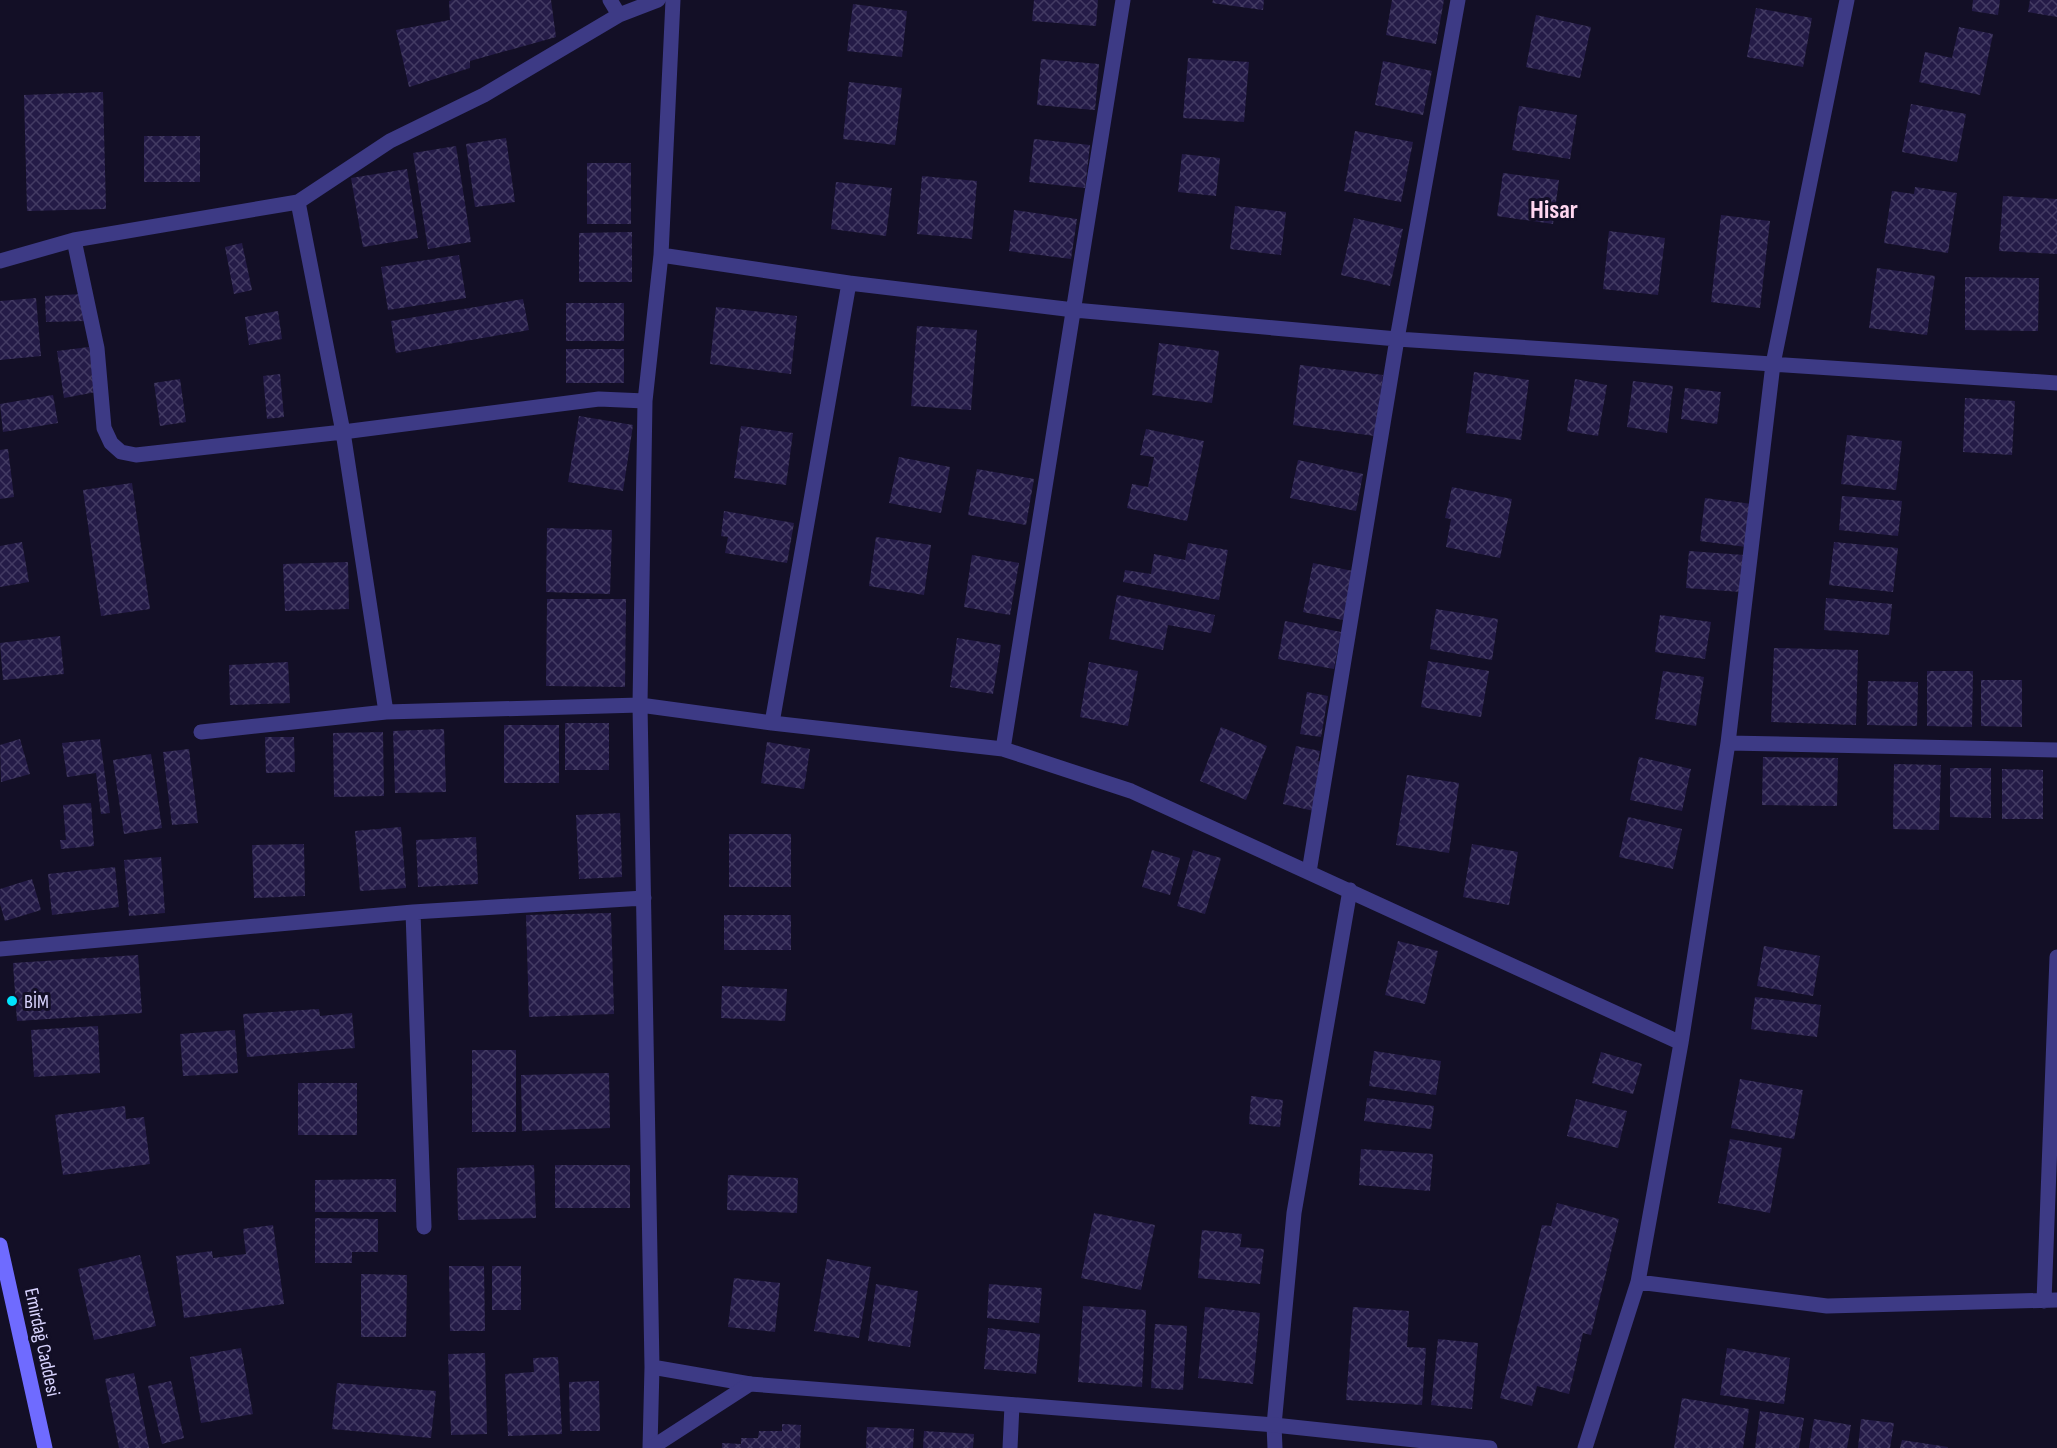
<svg xmlns="http://www.w3.org/2000/svg" width="2057" height="1448" font-family="'Sofia Sans Condensed',sans-serif">
  <style>
    .building { fill: url(#building-cross-hatch) }
    .lines { fill: none; stroke-linecap: round; stroke-linejoin: round }
    .minor { stroke: #3d3a85; stroke-width: 15 }
    .tertiary { stroke: #3d3a85; stroke-width: 15 }
    .secondary { stroke: #6f6bff; stroke-width: 15 }
    .poi-dot { fill: #00e5ff; stroke: #130f26; stroke-width: 2 }
    .labels { text-anchor: middle; stroke-width: 6; stroke-linejoin: round; paint-order: stroke }
    .poi-label { font-size: 20px; fill: #d9d4ff; stroke: #130f26; text-anchor: start }
    .street-label { font-size: 20px; fill: #d9d4ff; stroke: #130f26 }
    .district-label { font-size: 26px; font-weight: bold; fill: #ffd6f0; stroke: #130f26 }
  </style>
  <defs>
    <pattern id="building-cross-hatch" width="8" height="8" patternUnits="userSpaceOnUse" patternTransform="scale(1.5)"><rect width="8" height="8" fill="#241b47"/><path d="M0 0l8 8M0 8l8-8" fill="none" stroke="#433b63"/></pattern>
  </defs>
  <rect width="100%" height="100%" fill="#130f26"/>
  <path class="building" d="M 452,0 L 551,0 L 556,37 L 470,61 L 470,68 L 409,87 L 396,30 L 450,20 L 449,1 Z
    M 1034,0 L 1098,0 L 1096,26 L 1032,21 Z
    M 1213,0 L 1264,0 L 1263,10 L 1212,3 Z
    M 1392,0 L 1444,0 L 1436,44 L 1386,35 Z
    M 1973,0 L 2000,0 L 1998,15 L 1972,11 Z
    M 2030,0 L 2057,0 L 2057,17 L 2028,12 Z
    M 853,4 L 907,11 L 902,57 L 847,51 Z
    M 1756,8 L 1812,18 L 1803,67 L 1747,57 Z
    M 1536,15 L 1591,27 L 1580,78 L 1526,67 Z
    M 1959,27 L 1993,34 L 1980,95 L 1919,82 L 1925,52 L 1952,58 Z
    M 1188,58 L 1249,62 L 1244,122 L 1183,118 Z
    M 1041,59 L 1099,64 L 1095,110 L 1037,105 Z
    M 1383,61 L 1432,71 L 1423,115 L 1375,105 Z
    M 849,82 L 902,88 L 895,145 L 843,139 Z
    M 103,92 L 106,209 L 27,211 L 24,95 Z
    M 1911,104 L 1966,114 L 1957,162 L 1902,152 Z
    M 1519,106 L 1577,115 L 1570,159 L 1512,150 Z
    M 1355,131 L 1413,142 L 1401,202 L 1344,191 Z
    M 144,136 L 200,136 L 200,182 L 144,182 Z
    M 506,138 L 515,202 L 475,207 L 466,144 Z
    M 1034,139 L 1090,145 L 1085,188 L 1029,182 Z
    M 456,146 L 471,242 L 428,249 L 413,153 Z
    M 1182,154 L 1220,158 L 1216,196 L 1178,192 Z
    M 587,163 L 631,163 L 631,224 L 587,224 Z
    M 407,169 L 418,238 L 363,247 L 351,178 Z
    M 1503,173 L 1559,180 L 1553,224 L 1497,216 Z
    M 922,176 L 977,181 L 972,239 L 917,234 Z
    M 836,182 L 892,188 L 886,236 L 831,229 Z
    M 1915,187 L 1957,193 L 1948,253 L 1884,243 L 1892,191 L 1914,194 Z
    M 2003,196 L 2057,199 L 2057,254 L 1999,251 Z
    M 1235,206 L 1286,212 L 1281,255 L 1230,249 Z
    M 1014,210 L 1077,219 L 1071,259 L 1009,251 Z
    M 1721,215 L 1770,221 L 1760,308 L 1711,302 Z
    M 1354,218 L 1403,229 L 1390,286 L 1341,275 Z
    M 1609,231 L 1665,238 L 1658,295 L 1603,289 Z
    M 632,232 L 632,282 L 579,282 L 579,233 Z
    M 242,243 L 252,290 L 234,294 L 225,247 Z
    M 459,255 L 466,298 L 388,310 L 381,267 Z
    M 1877,268 L 1935,276 L 1927,335 L 1869,328 Z
    M 1965,277 L 2039,278 L 2038,331 L 1965,330 Z
    M 82,294 L 84,321 L 46,322 L 45,296 Z
    M 36,298 L 41,356 L 0,360 L 0,301 Z
    M 523,299 L 529,330 L 396,353 L 391,321 Z
    M 566,303 L 624,303 L 624,341 L 566,341 Z
    M 716,307 L 797,316 L 791,374 L 710,364 Z
    M 278,311 L 282,339 L 249,345 L 245,317 Z
    M 917,326 L 977,330 L 971,410 L 911,406 Z
    M 1159,343 L 1219,351 L 1212,403 L 1152,395 Z
    M 89,347 L 96,392 L 64,398 L 57,351 Z
    M 566,349 L 624,349 L 624,383 L 566,383 Z
    M 1300,365 L 1383,375 L 1375,436 L 1293,425 Z
    M 1474,372 L 1529,380 L 1521,440 L 1466,433 Z
    M 280,374 L 284,417 L 267,419 L 263,376 Z
    M 180,379 L 186,422 L 160,426 L 154,383 Z
    M 1575,379 L 1607,385 L 1598,436 L 1567,431 Z
    M 1633,381 L 1673,386 L 1667,433 L 1627,427 Z
    M 1685,388 L 1721,392 L 1717,424 L 1681,419 Z
    M 53,395 L 58,423 L 3,432 L 0,404 Z
    M 1965,398 L 2015,401 L 2012,455 L 1963,452 Z
    M 579,416 L 633,425 L 623,491 L 568,482 Z
    M 741,426 L 793,433 L 786,485 L 734,478 Z
    M 1146,429 L 1204,441 L 1187,521 L 1127,508 L 1132,484 L 1148,487 L 1154,457 L 1140,455 Z
    M 1847,435 L 1902,441 L 1896,490 L 1841,484 Z
    M 8,449 L 14,497 L 0,499 L 0,450 Z
    M 899,457 L 950,467 L 941,513 L 889,503 Z
    M 1298,460 L 1363,474 L 1356,511 L 1290,498 Z
    M 977,469 L 1034,479 L 1026,525 L 968,515 Z
    M 132,483 L 150,609 L 101,616 L 83,490 Z
    M 1452,487 L 1512,499 L 1500,558 L 1446,547 L 1451,519 L 1445,518 Z
    M 1842,496 L 1902,501 L 1898,536 L 1839,530 Z
    M 1705,498 L 1752,504 L 1746,547 L 1700,541 Z
    M 724,511 L 794,523 L 787,563 L 725,553 L 728,537 L 721,536 Z
    M 547,528 L 612,530 L 610,594 L 546,592 Z
    M 876,537 L 931,545 L 924,595 L 869,586 Z
    M 22,542 L 29,582 L 0,587 L 0,546 Z
    M 1834,542 L 1898,548 L 1893,592 L 1829,585 Z
    M 1188,543 L 1228,550 L 1219,600 L 1123,582 L 1125,570 L 1151,574 L 1154,554 L 1185,560 Z
    M 1689,551 L 1744,555 L 1741,592 L 1686,588 Z
    M 972,555 L 1019,563 L 1010,615 L 964,607 Z
    M 348,562 L 349,609 L 285,611 L 283,564 Z
    M 1313,563 L 1353,571 L 1343,620 L 1303,612 Z
    M 1117,595 L 1215,615 L 1211,633 L 1168,625 L 1163,650 L 1109,639 Z
    M 1826,598 L 1892,604 L 1889,635 L 1824,630 Z
    M 547,599 L 626,599 L 625,687 L 546,686 Z
    M 1436,609 L 1498,619 L 1492,660 L 1430,649 Z
    M 1660,615 L 1711,622 L 1705,659 L 1655,652 Z
    M 1285,621 L 1341,632 L 1334,669 L 1278,659 Z
    M 60,636 L 64,674 L 3,680 L 0,643 Z
    M 957,638 L 1001,645 L 993,694 L 950,687 Z
    M 1774,648 L 1858,650 L 1856,725 L 1771,722 Z
    M 1428,661 L 1489,671 L 1481,717 L 1421,707 Z
    M 288,662 L 290,703 L 230,705 L 229,665 Z
    M 1089,662 L 1138,671 L 1128,726 L 1080,717 Z
    M 1663,671 L 1704,677 L 1696,726 L 1655,719 Z
    M 1927,671 L 1973,671 L 1972,727 L 1927,726 Z
    M 1981,680 L 2022,680 L 2022,727 L 1981,726 Z
    M 1868,681 L 1918,682 L 1917,726 L 1867,725 Z
    M 1307,692 L 1328,696 L 1321,737 L 1300,734 Z
    M 565,723 L 609,723 L 609,770 L 565,770 Z
    M 504,725 L 559,725 L 559,783 L 504,783 Z
    M 1221,727 L 1267,746 L 1246,800 L 1200,781 Z
    M 444,729 L 446,792 L 395,793 L 393,731 Z
    M 383,732 L 384,796 L 334,797 L 333,733 Z
    M 265,737 L 294,737 L 295,772 L 266,773 Z
    M 20,739 L 30,774 L 1,782 L 0,745 Z
    M 100,739 L 110,813 L 101,814 L 96,773 L 67,777 L 62,743 Z
    M 767,742 L 810,749 L 804,789 L 761,783 Z
    M 1296,746 L 1320,751 L 1318,761 L 1325,763 L 1314,811 L 1283,804 Z
    M 189,749 L 198,823 L 172,825 L 163,752 Z
    M 151,754 L 162,828 L 124,834 L 113,760 Z
    M 1639,757 L 1691,769 L 1682,811 L 1630,800 Z
    M 1763,757 L 1838,758 L 1837,806 L 1762,805 Z
    M 1894,764 L 1941,765 L 1939,830 L 1893,829 Z
    M 1950,768 L 1991,768 L 1991,818 L 1950,817 Z
    M 2002,769 L 2043,770 L 2043,819 L 2002,819 Z
    M 1407,775 L 1459,783 L 1449,853 L 1396,845 Z
    M 91,803 L 94,846 L 61,849 L 60,840 L 66,840 L 63,805 Z
    M 620,813 L 622,877 L 579,879 L 576,815 Z
    M 1628,817 L 1682,829 L 1673,869 L 1619,857 Z
    M 401,827 L 406,888 L 360,891 L 355,831 Z
    M 729,834 L 791,834 L 791,887 L 729,887 Z
    M 476,837 L 478,884 L 418,887 L 416,840 Z
    M 304,844 L 305,896 L 254,898 L 252,845 Z
    M 1472,844 L 1518,852 L 1509,905 L 1463,897 Z
    M 1152,850 L 1180,858 L 1170,895 L 1142,887 Z
    M 1193,850 L 1221,858 L 1205,914 L 1177,906 Z
    M 161,857 L 165,913 L 129,916 L 124,860 Z
    M 115,867 L 119,907 L 52,915 L 48,874 Z
    M 32,879 L 41,910 L 5,921 L 0,904 L 0,889 Z
    M 611,913 L 614,1014 L 529,1017 L 526,915 Z
    M 724,915 L 791,915 L 791,950 L 724,950 Z
    M 1398,941 L 1438,951 L 1425,1004 L 1385,995 Z
    M 1764,946 L 1820,956 L 1813,996 L 1757,986 Z
    M 138,955 L 142,1013 L 17,1021 L 13,963 Z
    M 722,986 L 787,989 L 785,1021 L 721,1018 Z
    M 1755,997 L 1821,1005 L 1817,1037 L 1751,1029 Z
    M 319,1009 L 320,1016 L 352,1013 L 355,1048 L 247,1057 L 243,1014 Z
    M 98,1026 L 100,1073 L 34,1077 L 31,1030 Z
    M 235,1030 L 238,1073 L 183,1076 L 180,1034 Z
    M 472,1050 L 516,1050 L 516,1132 L 472,1132 Z
    M 1374,1051 L 1441,1061 L 1436,1095 L 1369,1086 Z
    M 1601,1052 L 1642,1064 L 1633,1094 L 1592,1083 Z
    M 609,1073 L 610,1128 L 522,1131 L 521,1075 Z
    M 1740,1079 L 1803,1090 L 1794,1139 L 1731,1128 Z
    M 298,1083 L 357,1083 L 357,1135 L 298,1135 Z
    M 1251,1096 L 1283,1100 L 1280,1127 L 1249,1124 Z
    M 1367,1098 L 1434,1106 L 1431,1129 L 1364,1121 Z
    M 1576,1099 L 1627,1111 L 1618,1148 L 1567,1136 Z
    M 125,1106 L 126,1119 L 144,1117 L 150,1164 L 63,1175 L 55,1115 Z
    M 1730,1139 L 1782,1148 L 1770,1213 L 1718,1203 Z
    M 1361,1149 L 1433,1154 L 1430,1191 L 1359,1185 Z
    M 534,1165 L 536,1218 L 458,1220 L 457,1168 Z
    M 555,1165 L 630,1165 L 630,1208 L 555,1208 Z
    M 728,1175 L 798,1178 L 797,1213 L 727,1210 Z
    M 396,1179 L 396,1212 L 315,1212 L 315,1180 Z
    M 1557,1203 L 1619,1219 L 1591,1335 L 1583,1333 L 1569,1394 L 1537,1386 L 1532,1406 L 1500,1398 L 1542,1225 L 1551,1226 Z
    M 1094,1213 L 1155,1225 L 1141,1290 L 1081,1278 Z
    M 315,1218 L 378,1219 L 378,1252 L 352,1252 L 352,1263 L 315,1263 Z
    M 273,1225 L 284,1304 L 184,1318 L 176,1256 L 212,1251 L 213,1258 L 246,1254 L 243,1229 Z
    M 1202,1230 L 1242,1234 L 1240,1247 L 1264,1249 L 1260,1284 L 1198,1278 Z
    M 140,1255 L 156,1326 L 94,1340 L 78,1269 Z
    M 827,1259 L 871,1267 L 859,1338 L 814,1331 Z
    M 449,1266 L 484,1266 L 485,1331 L 450,1331 Z
    M 492,1266 L 521,1266 L 521,1310 L 492,1310 Z
    M 361,1274 L 407,1275 L 406,1337 L 361,1337 Z
    M 734,1278 L 780,1283 L 775,1332 L 728,1327 Z
    M 876,1284 L 918,1291 L 910,1347 L 868,1341 Z
    M 989,1284 L 1042,1288 L 1039,1323 L 987,1318 Z
    M 1083,1306 L 1146,1310 L 1142,1387 L 1078,1382 Z
    M 1205,1307 L 1260,1313 L 1253,1384 L 1198,1378 Z
    M 1353,1307 L 1409,1311 L 1407,1347 L 1426,1348 L 1422,1405 L 1346,1400 Z
    M 1155,1324 L 1187,1326 L 1183,1390 L 1151,1388 Z
    M 988,1328 L 1040,1334 L 1036,1374 L 984,1369 Z
    M 1438,1339 L 1478,1343 L 1472,1409 L 1431,1405 Z
    M 241,1348 L 253,1414 L 201,1423 L 190,1357 Z
    M 1727,1348 L 1790,1358 L 1784,1404 L 1720,1395 Z
    M 485,1353 L 487,1434 L 451,1435 L 448,1354 Z
    M 558,1357 L 562,1434 L 508,1436 L 505,1374 L 534,1372 L 533,1358 Z
    M 134,1373 L 149,1448 L 119,1448 L 105,1379 Z
    M 171,1381 L 184,1438 L 162,1444 L 148,1386 Z
    M 599,1381 L 600,1431 L 570,1431 L 569,1382 Z
    M 337,1383 L 436,1391 L 431,1438 L 332,1429 Z
    M 1682,1398 L 1749,1409 L 1743,1448 L 1674,1448 Z
    M 1760,1411 L 1804,1418 L 1799,1448 L 1755,1448 Z
    M 1814,1419 L 1851,1425 L 1847,1448 L 1809,1448 Z
    M 1861,1419 L 1894,1423 L 1890,1448 L 1858,1448 Z
    M 782,1424 L 801,1425 L 800,1448 L 722,1448 L 722,1443 L 741,1444 L 741,1438 L 758,1438 L 759,1431 L 782,1431 Z
    M 867,1427 L 914,1429 L 913,1448 L 866,1448 Z
    M 924,1431 L 974,1434 L 973,1448 L 923,1448 Z
    M 1902,1440 L 1948,1447 L 1947,1448 L 1900,1448 Z"/>
  <g class="lines">
    <path class="minor" d="M 610,0 L 619,15
      M 298,202 L 343,432 L 386,712 L 640,705 L 772,723 L 1003,749 L 1131,791 L 1681,1043
      M 74,240 L 97,348 L 104,428 L 111,443 L 121,452 L 136,455 L 343,432 L 599,399 L 645,401
      M 661,255 L 849,283 L 1074,310 L 1397,339 L 2057,383
      M 0,261 L 74,240 L 298,202 L 390,141 L 484,95 L 619,15 L 658,0
      M 772,723 L 849,283
      M 201,732 L 386,712
      M 1728,743 L 2057,750
      M 1003,749 L 1123,0
      M 1309,872 L 1397,339 L 1458,0
      M 413,912 L 424,1227
      M 0,949 L 413,912 L 644,898
      M 1638,1282 L 1827,1306 L 2057,1300
      M 2044,1301 L 2057,957
      M 652,1367 L 750,1384
      M 650,1448 L 652,1367 L 640,705 L 645,401 L 661,255 L 673,0
      M 1010,1448 L 1012,1405
      M 1275,1448 L 1274,1425 L 1294,1213 L 1350,890
      M 1585,1448 L 1638,1282 L 1681,1043 L 1728,743 L 1773,364 L 1847,0"/>
    <path class="tertiary" d="M 651,1448 L 750,1384 L 1274,1425 L 1490,1448"/>
    <path class="secondary" d="M 0,1245 L 45,1448"/>
  </g>
  <circle class="poi-dot" cx="12" cy="1001" r="6"/>
  <g class="labels">
    <g class="poi-label">
      <text x="24" y="1008">BİM</text>
    </g>
    <g class="street-label">
      <text transform="translate(43 1342) rotate(78)" y="7">Emirdağ Caddesi</text>
    </g>
    <g class="district-label">
      <text x="1554" y="218">Hisar</text>
    </g>
  </g>
</svg>
